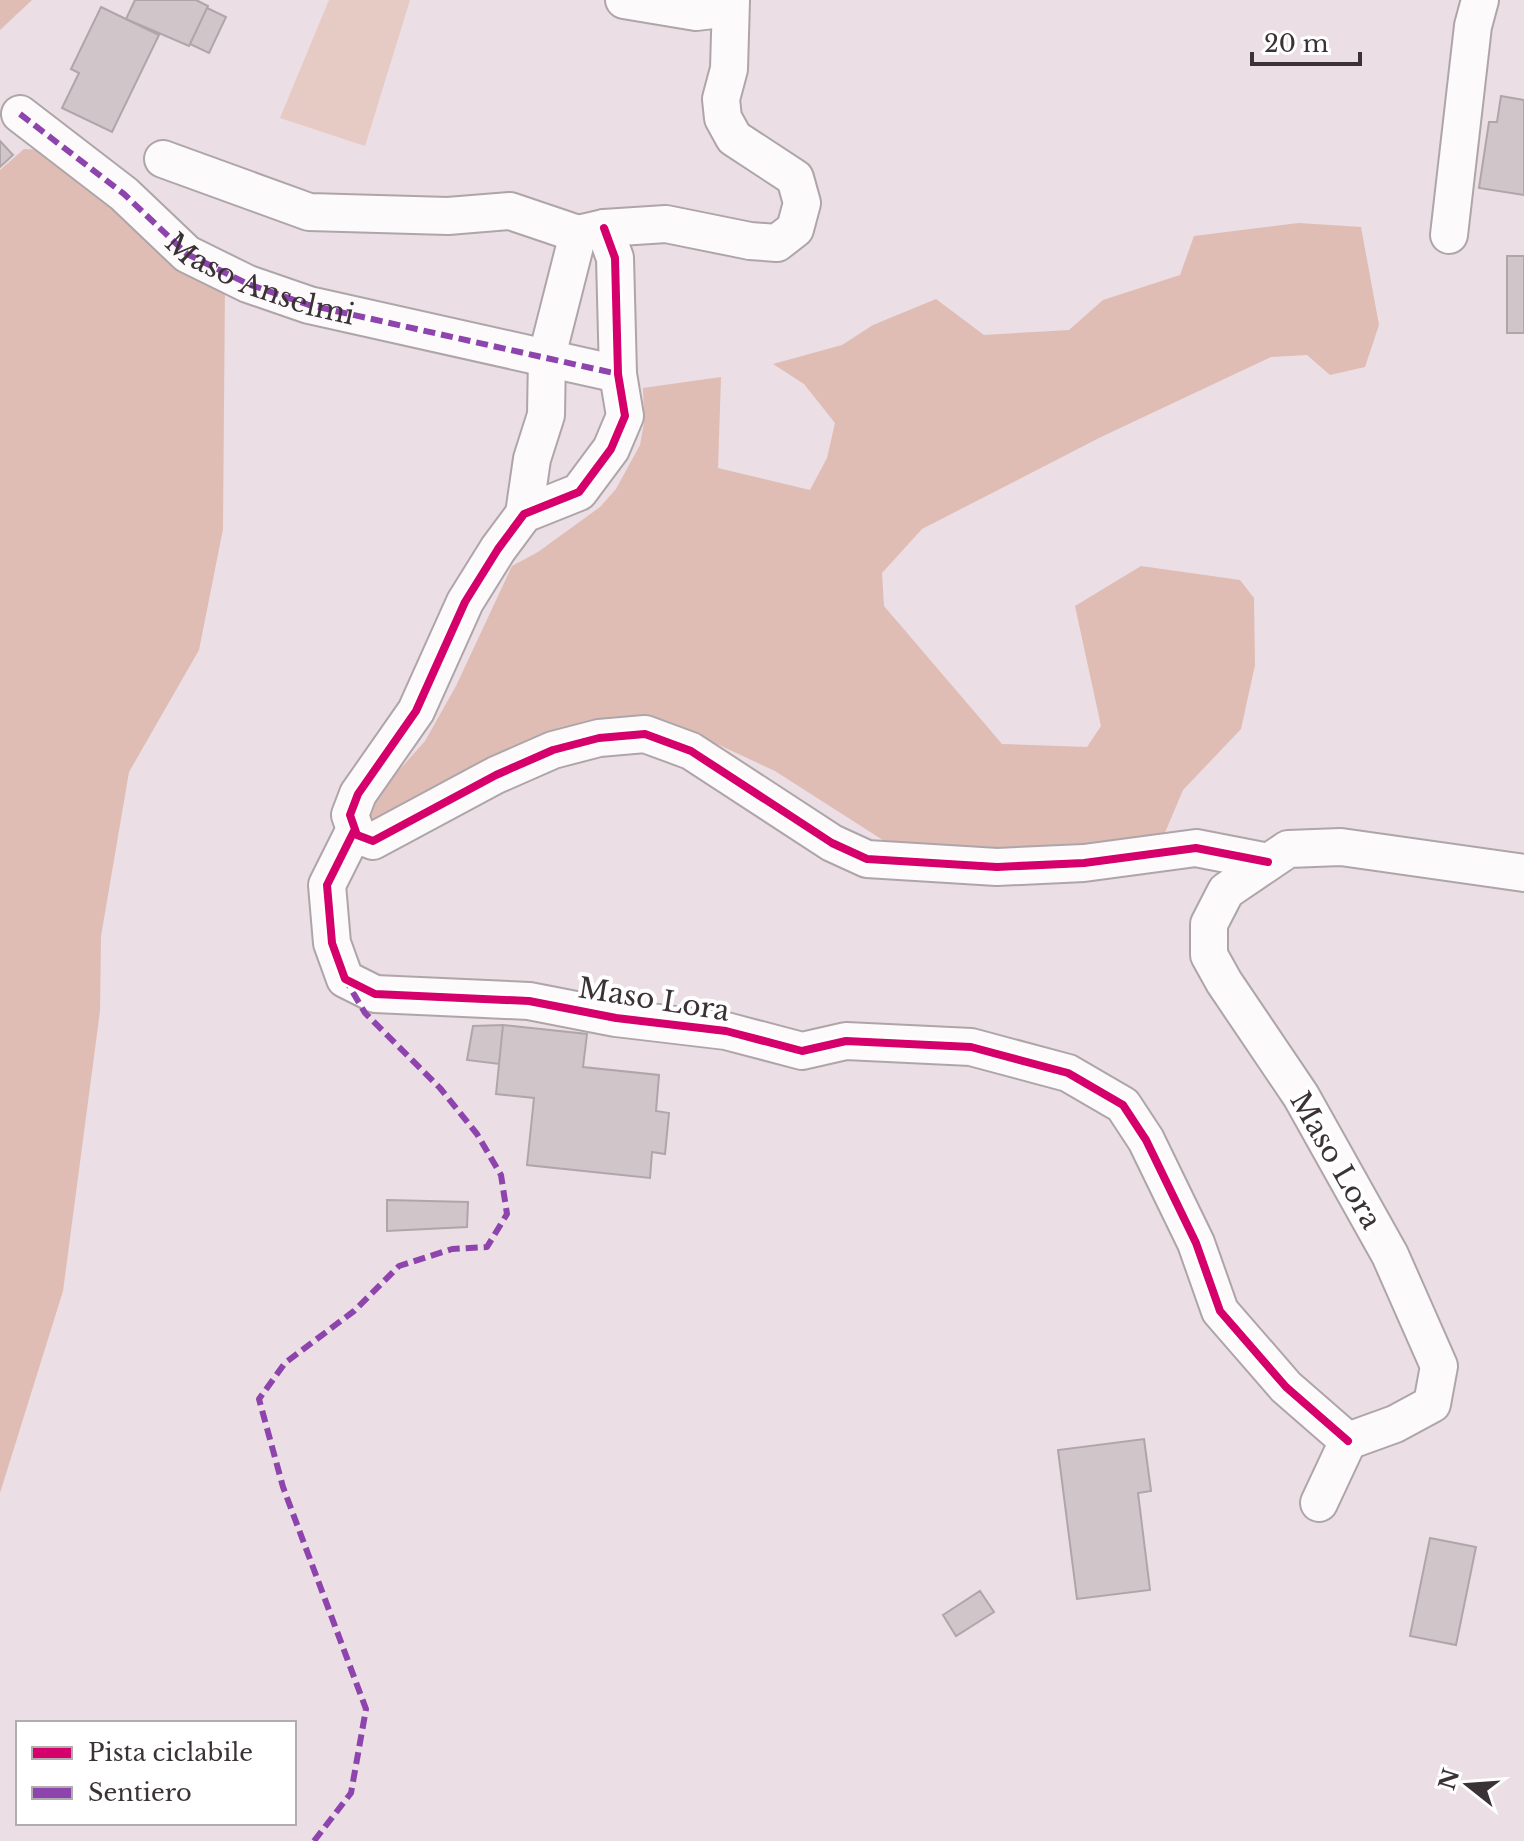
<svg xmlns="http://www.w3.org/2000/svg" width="1524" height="1841" font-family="'Libre Baskerville',serif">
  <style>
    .green { fill: #e6cac4 }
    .forest { fill: #dfbdb4 }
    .building { fill: #d0c6c9; stroke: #b0a5a9; stroke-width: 2 }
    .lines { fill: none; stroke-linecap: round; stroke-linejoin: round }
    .minor-casing { stroke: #aea5a9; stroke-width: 40 }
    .minor { stroke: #fcfafb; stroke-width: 36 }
    .quiet { stroke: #8e44ad; stroke-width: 6; stroke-dasharray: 12 6; stroke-linecap: butt }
    .cycleway-casing { stroke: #fff; stroke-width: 13 }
    .cycleway { stroke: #d6006c; stroke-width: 8 }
    .labels { text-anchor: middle; stroke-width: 8; stroke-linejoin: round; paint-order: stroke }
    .street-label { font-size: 28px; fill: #3b3236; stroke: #fff }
  </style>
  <rect width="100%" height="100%" fill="#ebdee4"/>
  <path class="green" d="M 329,0 L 410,0 L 365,146 L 280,118 Z"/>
  <path class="forest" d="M 0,0 L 32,0 L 0,30 Z
    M 24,149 L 48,150 L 225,283 L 223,529 L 199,650 L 129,772 L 101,936 L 100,1011 L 63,1291 L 0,1493 L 0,170 Z
    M 1299,223 L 1361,227 L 1379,325 L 1365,367 L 1330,375 L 1307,355 L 1271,357 L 1101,437 L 922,529 L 882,573 L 884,606 L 1002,744 L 1087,747 L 1101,726 L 1075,606 L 1141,566 L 1240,580 L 1254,598 L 1255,665 L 1241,729 L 1183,790 L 1161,842 L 988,860 L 889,844 L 775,771 L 674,724 L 639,722 L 371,830 L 367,806 L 425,741 L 456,686 L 512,566 L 538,552 L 600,507 L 616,489 L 640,445 L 644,423 L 643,388 L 721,377 L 718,468 L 810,490 L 827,458 L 835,423 L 804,384 L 773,364 L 842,345 L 873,325 L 936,299 L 984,335 L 1069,330 L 1103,300 L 1180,275 L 1194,236 Z"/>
  <path class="building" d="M 135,0 L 196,0 L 208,6 L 189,46 L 126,19 Z
    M 101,7 L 159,35 L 112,132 L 62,108 L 79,73 L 71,69 Z
    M 207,8 L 226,17 L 209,53 L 190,44 Z
    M 1501,96 L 1524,100 L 1524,195 L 1479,188 L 1489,122 L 1497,122 Z
    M 0,141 L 13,155 L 0,167 Z
    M 1507,256 L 1524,256 L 1524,333 L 1507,333 Z
    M 503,1025 L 587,1034 L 583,1067 L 659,1075 L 656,1111 L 669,1113 L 665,1154 L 652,1152 L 650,1178 L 527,1165 L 534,1098 L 496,1094 Z
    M 503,1025 L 499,1064 L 467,1060 L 473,1026 Z
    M 387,1200 L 468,1202 L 467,1227 L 387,1231 Z
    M 1144,1439 L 1151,1491 L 1138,1493 L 1150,1590 L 1077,1599 L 1058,1450 Z
    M 1430,1538 L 1476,1547 L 1456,1645 L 1410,1636 Z
    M 980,1591 L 994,1612 L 956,1636 L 943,1615 Z"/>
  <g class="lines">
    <g class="minor-casing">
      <g id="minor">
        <path d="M 624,0 L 696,12 L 730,8"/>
        <path id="s1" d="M 20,114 L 124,194 L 187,254 L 248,284 L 309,305 L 618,374"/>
        <path d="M 163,159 L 309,212 L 448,216 L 510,211 L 578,234"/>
        <path d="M 604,228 L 615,258 L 618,374 L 625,416 L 611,449 L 579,492 L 524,514 L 498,549 L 465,602 L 416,711 L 358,794 L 350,815 L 357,835 L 373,841 L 496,775 L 553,750 L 599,738 L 645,734 L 691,751 L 832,843 L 867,859 L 997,867 L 1084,863 L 1196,848 L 1268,862"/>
        <path d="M 1449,235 L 1473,26 L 1480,0"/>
        <path d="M 524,514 L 532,459 L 546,415 L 547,356 L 578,234 L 604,228 L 666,224 L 750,241 L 777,243 L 795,229 L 802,203 L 795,178 L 734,138 L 723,118 L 721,99 L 729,69 L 731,0"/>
        <path d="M 354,831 L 327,885 L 332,943 L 345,979 L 375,994 L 529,1001 L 616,1018 L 726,1031 L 802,1051 L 846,1041 L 971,1047 L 1068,1073 L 1123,1105 L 1146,1140 L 1196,1243 L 1220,1311 L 1286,1387 L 1348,1441"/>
        <path d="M 1319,1503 L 1348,1441 L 1395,1424 L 1432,1404 L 1439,1366 L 1390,1255 L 1301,1096 L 1224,982 L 1209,955 L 1209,924 L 1226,891 L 1288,849 L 1341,847 L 1524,873"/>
      </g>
    </g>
    <use href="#minor" class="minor"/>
    <path class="quiet" d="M 20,114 L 124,194 L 187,254 L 248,284 L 309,305 L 618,374
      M 314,1841 L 351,1793 L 366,1709 L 283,1487 L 259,1399 L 285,1363 L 354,1311 L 399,1266 L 452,1249 L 487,1247 L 507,1214 L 501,1175 L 477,1134 L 440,1088 L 365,1013 L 348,984"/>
    <g class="cycleway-casing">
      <path id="cycleway" d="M 604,228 L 615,258 L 618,374 L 625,416 L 611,449 L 579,492 L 524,514 L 498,549 L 465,602 L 416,711 L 358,794 L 350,815 L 357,835 L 373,841 L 496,775 L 553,750 L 599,738 L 645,734 L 691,751 L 832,843 L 867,859 L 997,867 L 1084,863 L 1196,848 L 1268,862
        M 354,831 L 327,885 L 332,943 L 345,979 L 375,994 L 529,1001 L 616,1018 L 726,1031 L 802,1051 L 846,1041 L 971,1047 L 1068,1073 L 1123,1105 L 1146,1140 L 1196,1243 L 1220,1311 L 1286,1387 L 1348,1441"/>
    </g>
    <use href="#cycleway" class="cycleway"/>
  </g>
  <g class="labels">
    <g class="street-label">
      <text dy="10" stroke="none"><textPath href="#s1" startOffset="296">Maso Anselmi</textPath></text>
      <text transform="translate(654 999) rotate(9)" y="10">Maso Lora</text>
      <text transform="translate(1336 1160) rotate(60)" y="10">Maso Lora</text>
    </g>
  </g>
  <rect x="16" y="1721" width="280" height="104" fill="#ffffff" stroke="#b1adaf" stroke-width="2"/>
  <rect x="32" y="1747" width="40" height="12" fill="#d6006c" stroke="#b1adaf" stroke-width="2"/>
  <text x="88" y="1761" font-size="24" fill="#3b3236">Pista ciclabile</text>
  <rect x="32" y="1787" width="40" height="12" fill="#8e44ad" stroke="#b1adaf" stroke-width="2"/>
  <text x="88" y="1801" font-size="24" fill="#3b3236">Sentiero</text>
  <g transform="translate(1468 1785) rotate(287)" stroke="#ffffff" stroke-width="6" paint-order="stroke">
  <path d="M0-6L14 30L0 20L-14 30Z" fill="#3b3236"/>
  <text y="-12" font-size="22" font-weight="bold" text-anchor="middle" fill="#3b3236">N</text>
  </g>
  <path d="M1252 52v12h108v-12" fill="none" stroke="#3b3236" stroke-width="4"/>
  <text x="1264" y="52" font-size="24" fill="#3b3236" stroke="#ffffff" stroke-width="6" paint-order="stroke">20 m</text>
</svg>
